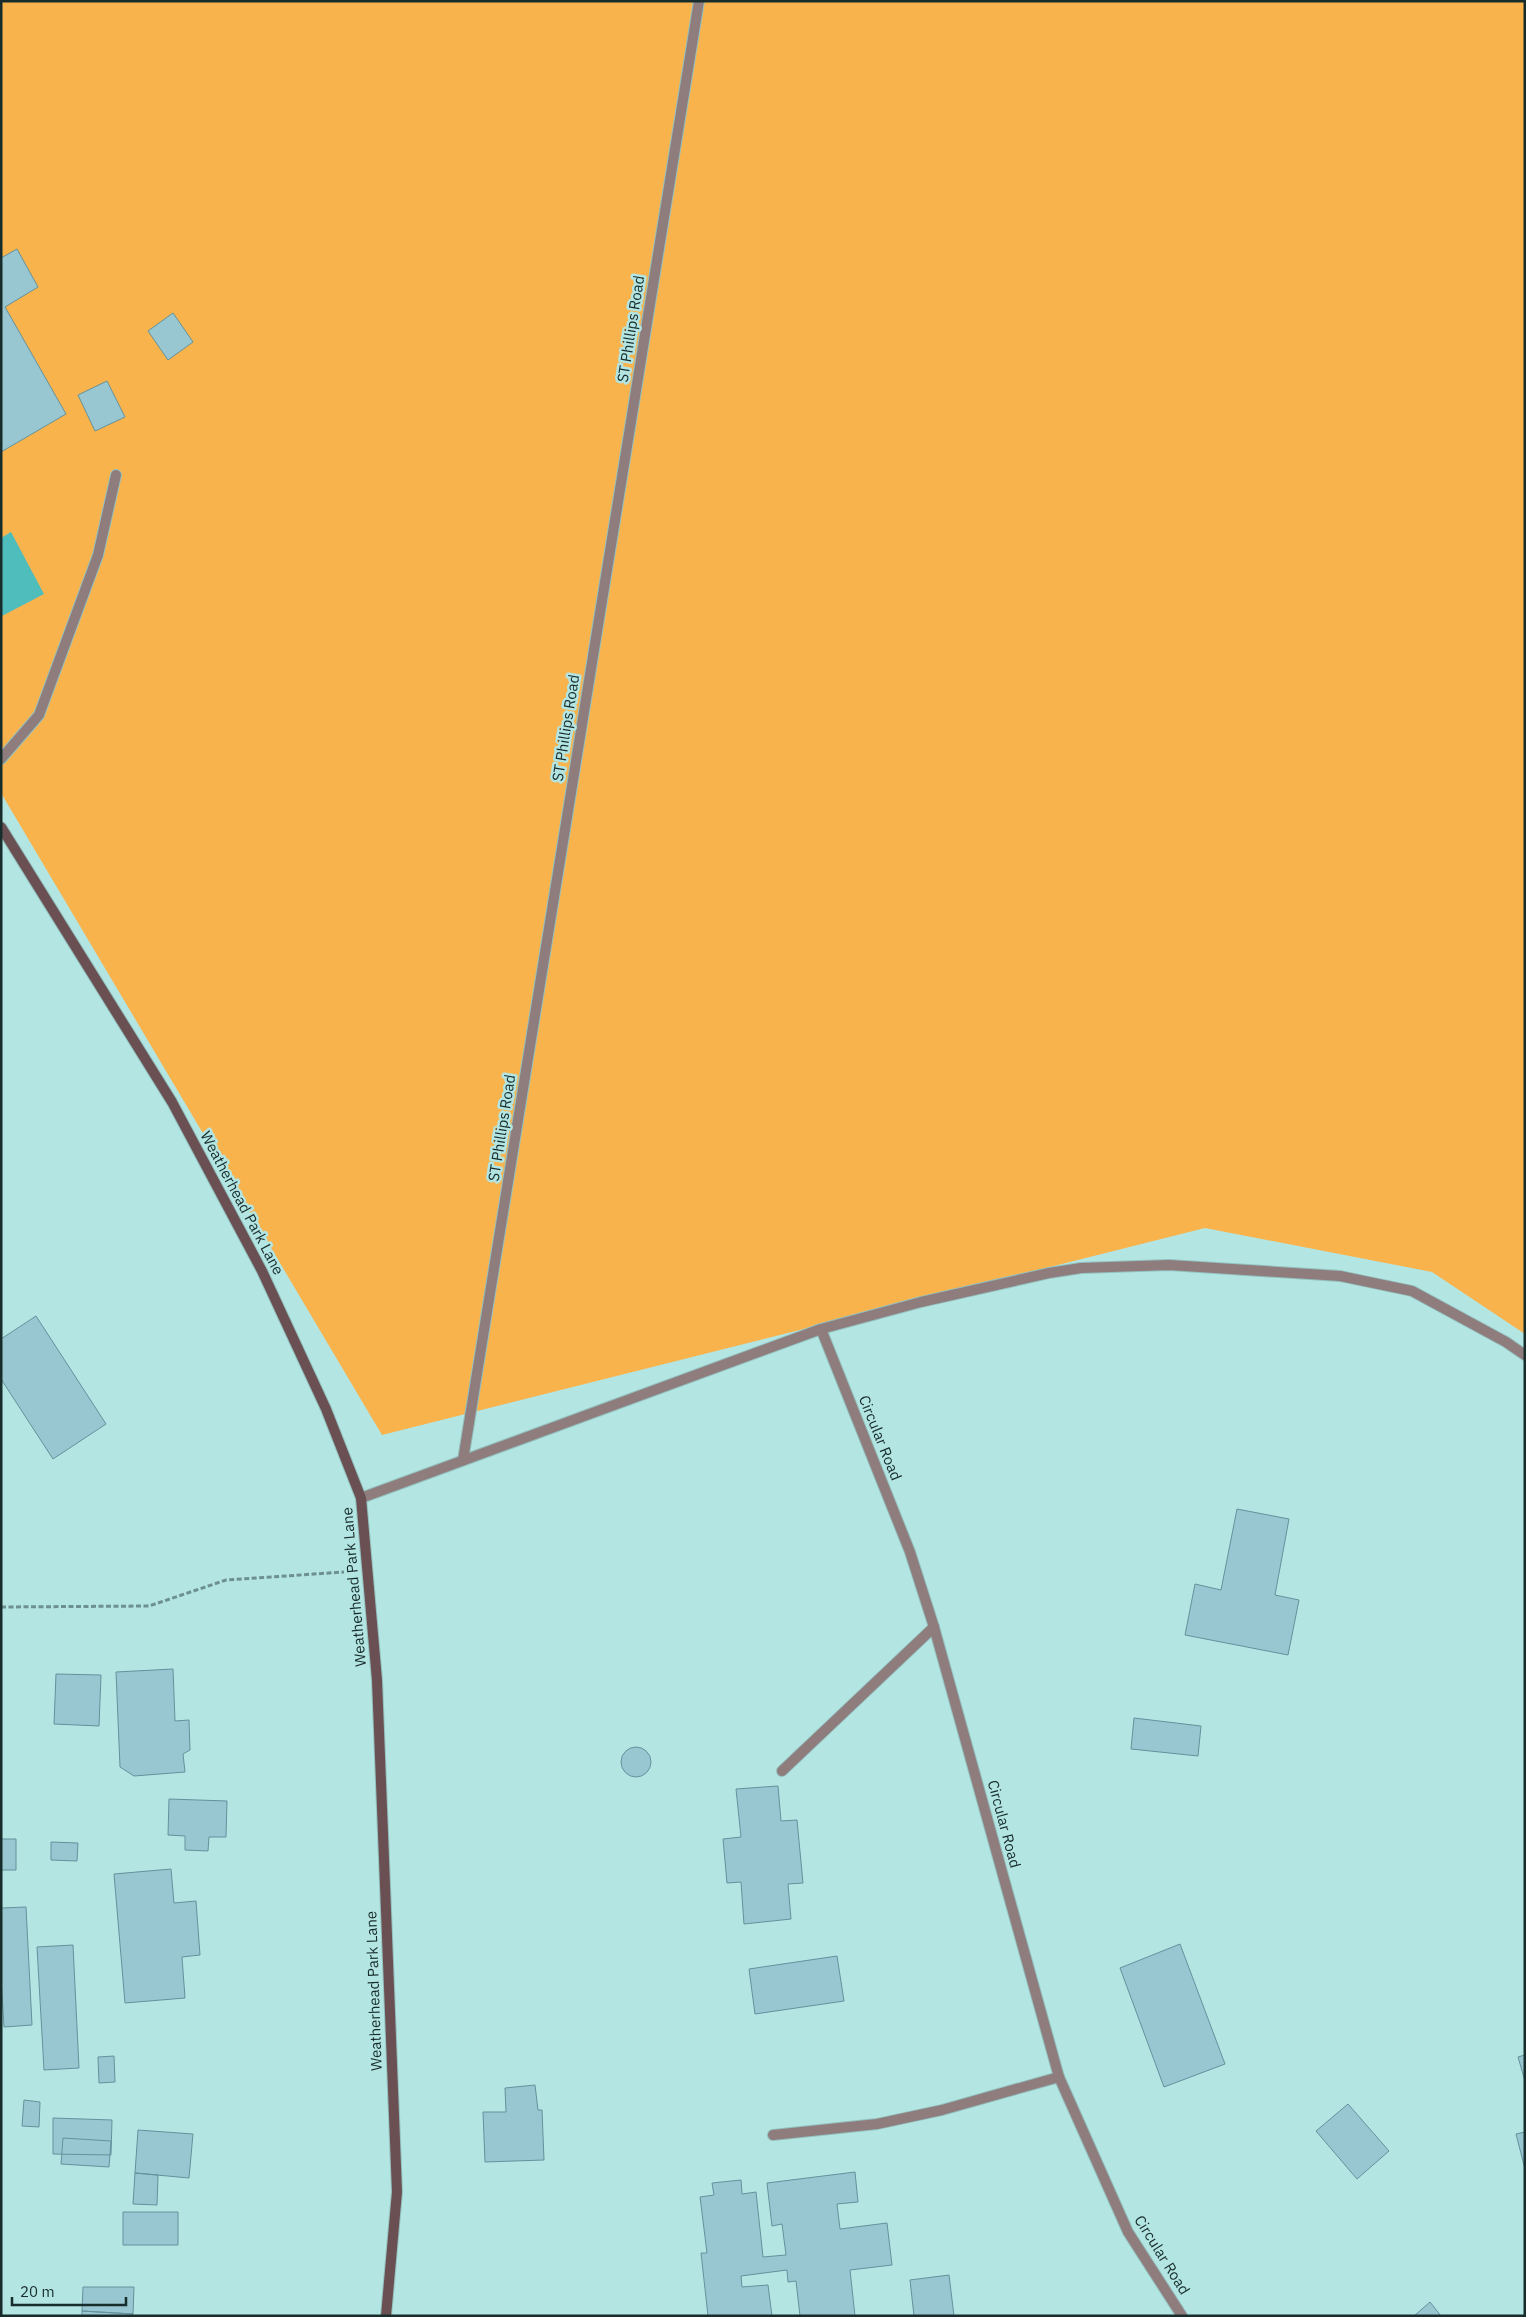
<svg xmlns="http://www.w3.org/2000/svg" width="1526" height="2317" font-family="'IBM Plex Sans',sans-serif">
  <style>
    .green { fill: #f9b34d }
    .water { fill: #4fbdbb }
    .building { fill: #98c7d2; stroke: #64929c }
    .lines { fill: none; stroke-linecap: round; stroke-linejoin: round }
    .service-casing { stroke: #94c0be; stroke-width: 12 }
    .minor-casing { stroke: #94c0be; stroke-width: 12 }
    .secondary-casing { stroke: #94c0be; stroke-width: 12 }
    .path { stroke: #6d9190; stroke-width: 3; stroke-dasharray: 5 2.5; stroke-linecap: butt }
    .service { stroke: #8f7c7d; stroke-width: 10 }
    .minor { stroke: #8f7c7d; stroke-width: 10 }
    .secondary { stroke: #6a5052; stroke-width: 10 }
    .labels { text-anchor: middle; stroke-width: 5; stroke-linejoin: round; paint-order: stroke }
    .street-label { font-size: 15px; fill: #182c2b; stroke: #b3e5e3 }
  </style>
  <rect width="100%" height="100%" fill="#b3e5e3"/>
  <path class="green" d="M 1,1 L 1525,1 L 1525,1334 L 1432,1272 L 1205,1228 L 382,1435 L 1,793 Z"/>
  <path class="water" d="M 11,532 L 44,594 L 2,616 L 1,538 Z"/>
  <path class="building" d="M 17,249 L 38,287 L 5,307 L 66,414 L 1,452 L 1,258 Z
    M 173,313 L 193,342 L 168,360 L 148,331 Z
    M 107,381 L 125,417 L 95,431 L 78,395 Z
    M 36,1316 L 106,1424 L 53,1459 L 1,1379 L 1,1339 Z
    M 1237,1509 L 1289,1519 L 1275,1595 L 1299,1600 L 1288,1655 L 1185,1635 L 1195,1584 L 1221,1590 Z
    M 173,1669 L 175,1721 L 189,1720 L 190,1750 L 183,1754 L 185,1772 L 134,1776 L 120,1767 L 116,1672 Z
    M 56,1674 L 101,1675 L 99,1726 L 54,1724 Z
    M 1134,1718 L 1201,1726 L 1198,1756 L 1131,1749 Z
    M621 1762a15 15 0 1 1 30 0a15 15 0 1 1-30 0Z
    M 778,1786 L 781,1821 L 797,1820 L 803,1883 L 788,1884 L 791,1919 L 744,1924 L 741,1882 L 727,1883 L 723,1839 L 741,1837 L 736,1789 Z
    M 169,1799 L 227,1801 L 226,1837 L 209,1837 L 208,1851 L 185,1850 L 185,1836 L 168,1835 Z
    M 1,1839 L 16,1839 L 16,1870 L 1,1870 Z
    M 51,1842 L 78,1843 L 77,1861 L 51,1860 Z
    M 171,1869 L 174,1903 L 196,1901 L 200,1955 L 182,1957 L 185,1998 L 125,2003 L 114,1874 Z
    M 26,1907 L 32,2025 L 4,2027 L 1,1978 L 1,1908 Z
    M 1180,1944 L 1225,2064 L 1164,2087 L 1120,1968 Z
    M 73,1945 L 79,2068 L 44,2070 L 37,1947 Z
    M 837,1956 L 844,2001 L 755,2014 L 749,1969 Z
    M 1525,2055 L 1525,2081 L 1518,2057 Z
    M 114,2056 L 115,2082 L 99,2083 L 98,2057 Z
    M 535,2085 L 538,2110 L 542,2110 L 544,2160 L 485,2162 L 483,2112 L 506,2112 L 505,2088 Z
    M 24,2100 L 40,2102 L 39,2127 L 22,2126 Z
    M 1348,2104 L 1389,2151 L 1357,2179 L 1316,2131 Z
    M 53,2118 L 112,2120 L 111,2155 L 53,2154 Z
    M 138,2130 L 193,2134 L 189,2178 L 135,2173 Z
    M 1525,2132 L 1525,2169 L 1516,2134 Z
    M 63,2138 L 111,2141 L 109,2167 L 61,2164 Z
    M 855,2172 L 858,2202 L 837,2204 L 840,2229 L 887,2223 L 892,2265 L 850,2270 L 855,2316 L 800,2316 L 796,2281 L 788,2282 L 787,2270 L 741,2276 L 742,2287 L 768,2285 L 772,2316 L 708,2316 L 701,2253 L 707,2253 L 700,2197 L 714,2195 L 712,2183 L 741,2180 L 742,2194 L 756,2192 L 763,2257 L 786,2255 L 782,2224 L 772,2226 L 767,2183 Z
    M 135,2173 L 158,2175 L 157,2205 L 133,2204 Z
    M 123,2212 L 178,2212 L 178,2245 L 123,2245 Z
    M 949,2275 L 954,2316 L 914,2316 L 910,2280 Z
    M 83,2287 L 134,2287 L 133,2314 L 82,2311 Z
    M 1430,2302 L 1441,2316 L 1414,2316 Z
    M 82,2311 L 133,2314 L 133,2316 L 82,2316 Z"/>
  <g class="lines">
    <g class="service-casing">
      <path id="service" d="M 1,759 L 39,715 L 98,555 L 116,475
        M 463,1460 L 699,1
        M 782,1771 L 934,1627
        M 773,2135 L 877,2124 L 942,2110 L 1059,2077"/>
    </g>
    <g class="minor-casing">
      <path id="minor" d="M 821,1329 L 910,1552 L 934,1627 L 1059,2077 L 1128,2232 L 1182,2316
        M 361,1498 L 821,1329 L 921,1302 L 1049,1273 L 1081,1268 L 1169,1265 L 1340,1276 L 1412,1291 L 1506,1342 L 1525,1355"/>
    </g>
    <g class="secondary-casing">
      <path id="secondary" d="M 1,827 L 172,1102 L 262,1271 L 326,1409 L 361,1498 L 377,1680 L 397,2192 L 386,2316"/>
    </g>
    <path class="path" d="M 1,1607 L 149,1606 L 226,1580 L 344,1572"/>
    <use href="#service" class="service"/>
    <use href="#minor" class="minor"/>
    <use href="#secondary" class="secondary"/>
  </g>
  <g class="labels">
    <g class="street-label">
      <text transform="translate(631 329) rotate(-81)" y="5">ST Phillips Road</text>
      <text transform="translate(566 728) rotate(-81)" y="5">ST Phillips Road</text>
      <text transform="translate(502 1128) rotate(-81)" y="5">ST Phillips Road</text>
      <text transform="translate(242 1203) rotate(62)" y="5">Weatherhead Park Lane</text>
      <text transform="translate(880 1438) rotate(68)" y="5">Circular Road</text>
      <text transform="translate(354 1587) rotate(-95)" y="5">Weatherhead Park Lane</text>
      <text transform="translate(1004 1824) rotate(75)" y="5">Circular Road</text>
      <text transform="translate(374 1991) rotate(-92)" y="5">Weatherhead Park Lane</text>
      <text transform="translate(1162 2255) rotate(58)" y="5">Circular Road</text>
    </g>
  </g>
  <rect width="1526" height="2317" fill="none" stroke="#182c2b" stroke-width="5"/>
  <path d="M12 2297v8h114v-8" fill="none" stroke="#182c2b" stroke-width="2.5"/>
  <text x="20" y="2297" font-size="15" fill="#182c2b" stroke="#b3e5e3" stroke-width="4" paint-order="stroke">20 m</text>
</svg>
